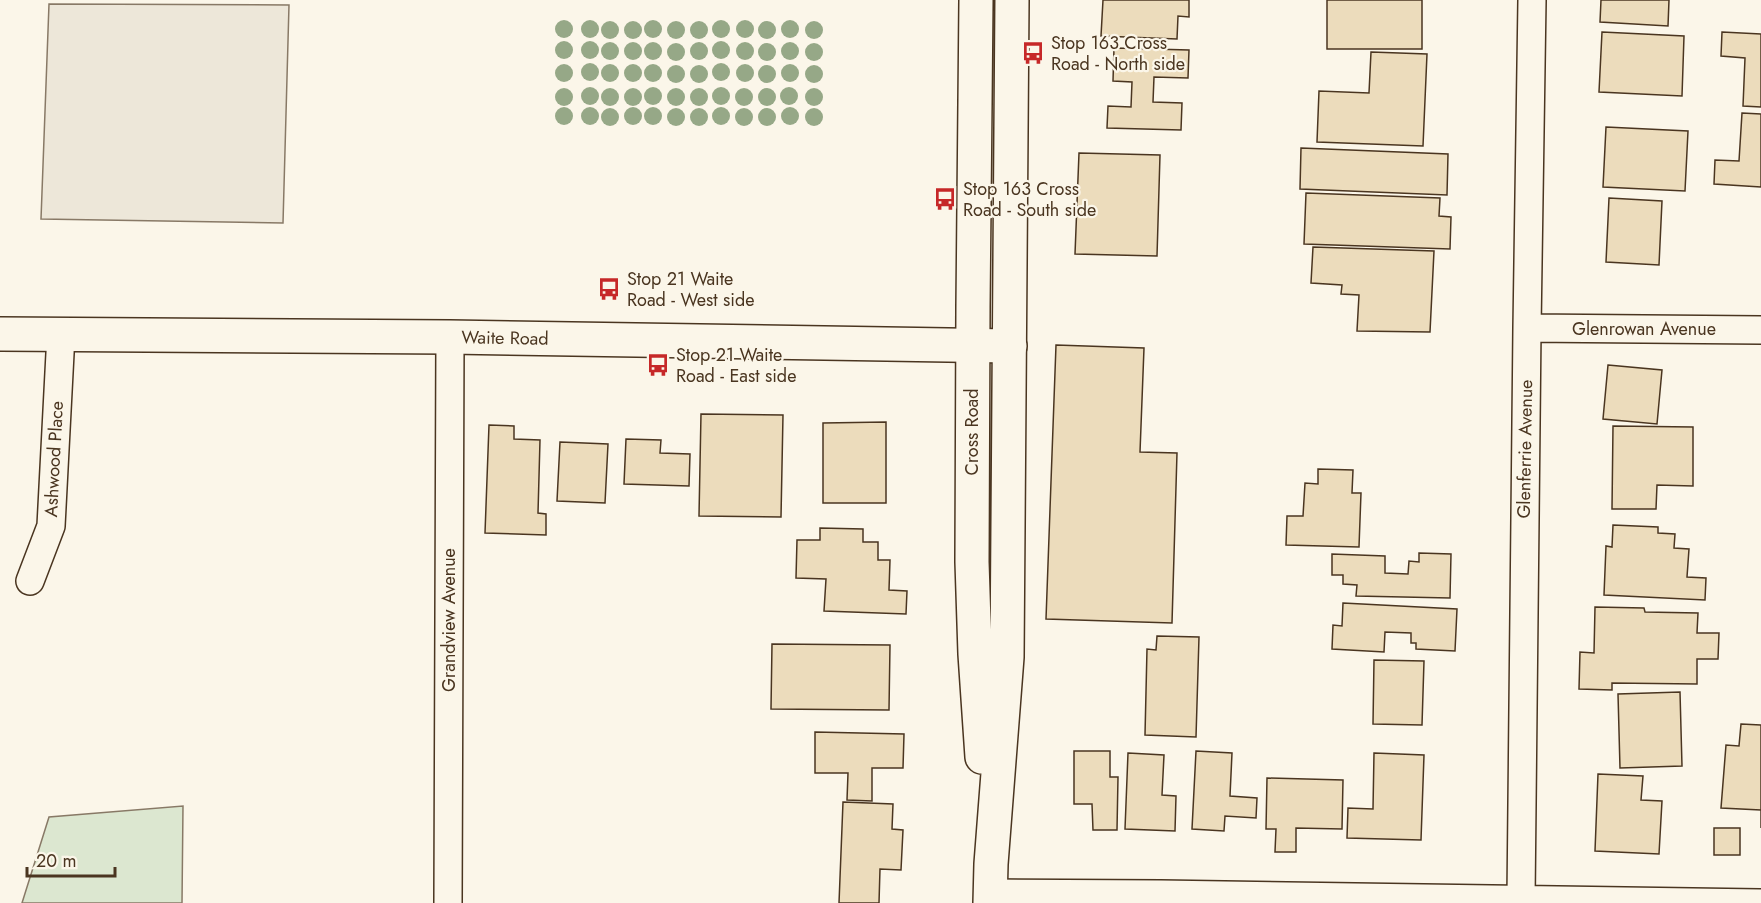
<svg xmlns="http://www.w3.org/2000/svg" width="1761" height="903" font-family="Jost,sans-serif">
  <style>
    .green { fill: #dce7d0; stroke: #887966; stroke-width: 1.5 }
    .parking { fill: #ede7d9; stroke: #887966; stroke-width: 1.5 }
    .building { fill: #ecdcbc; stroke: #4a3520; stroke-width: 1.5 }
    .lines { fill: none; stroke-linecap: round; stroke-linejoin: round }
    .minor-casing { stroke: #4a3520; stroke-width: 30 }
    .tertiary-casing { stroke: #4a3520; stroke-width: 36 }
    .trunk-casing { stroke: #4a3520; stroke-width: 36 }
    .minor { stroke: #fbf6e9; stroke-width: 27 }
    .tertiary { stroke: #fbf6e9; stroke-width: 33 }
    .trunk { stroke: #fbf6e9; stroke-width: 33 }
    .tree { fill: #96a887 }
    .labels { text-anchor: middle; stroke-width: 4.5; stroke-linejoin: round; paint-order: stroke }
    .poi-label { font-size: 18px; fill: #4a3520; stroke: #fbf6e9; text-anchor: start }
    .street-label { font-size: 18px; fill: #4a3520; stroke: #fbf6e9 }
  </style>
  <rect width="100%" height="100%" fill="#fbf6e9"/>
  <path class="green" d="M 183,806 L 182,903 L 22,903 L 49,817 Z"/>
  <path class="parking" d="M 49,4 L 289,5 L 283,223 L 41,219 Z"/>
  <path class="building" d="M 1103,0 L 1189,0 L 1189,17 L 1178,16 L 1177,39 L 1101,36 Z
    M 1327,0 L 1422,0 L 1422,49 L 1327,49 Z
    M 1601,0 L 1669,0 L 1668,26 L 1600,22 Z
    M 1602,32 L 1684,36 L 1682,96 L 1599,92 Z
    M 1722,32 L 1761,34 L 1761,107 L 1743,106 L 1745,58 L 1721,56 Z
    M 1114,48 L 1189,50 L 1188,78 L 1154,77 L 1153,102 L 1182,103 L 1181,130 L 1107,128 L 1108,106 L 1131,107 L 1132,82 L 1113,81 Z
    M 1371,52 L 1427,54 L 1423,146 L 1317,142 L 1319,91 L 1369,93 Z
    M 1742,113 L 1761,114 L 1761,187 L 1714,184 L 1715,160 L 1739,161 Z
    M 1606,127 L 1688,131 L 1685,191 L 1603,187 Z
    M 1301,148 L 1448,154 L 1447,195 L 1300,189 Z
    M 1079,153 L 1160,155 L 1157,256 L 1075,254 Z
    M 1306,193 L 1440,198 L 1439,216 L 1451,217 L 1450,249 L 1304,244 Z
    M 1609,198 L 1662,201 L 1659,265 L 1606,262 Z
    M 1313,247 L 1434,251 L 1430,332 L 1357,331 L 1359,295 L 1341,294 L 1342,285 L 1311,283 Z
    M 1056,345 L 1144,348 L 1140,452 L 1177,453 L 1172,623 L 1046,619 Z
    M 1608,365 L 1662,370 L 1657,424 L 1603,419 Z
    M 701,414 L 783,415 L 781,517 L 699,516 Z
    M 886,422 L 886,503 L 823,503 L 823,423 Z
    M 489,425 L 514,426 L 514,439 L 540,440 L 538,513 L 546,514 L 546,535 L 485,533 Z
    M 1613,426 L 1693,427 L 1693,486 L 1657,485 L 1656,509 L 1612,509 Z
    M 626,439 L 661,440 L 660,453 L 690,454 L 689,486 L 624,484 Z
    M 560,442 L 608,444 L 605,503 L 557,501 Z
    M 1318,469 L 1353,470 L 1352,493 L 1361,493 L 1359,547 L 1286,545 L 1287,516 L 1303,516 L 1305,483 L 1318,484 Z
    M 1613,525 L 1658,527 L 1658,533 L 1675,534 L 1674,548 L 1689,549 L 1687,577 L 1706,578 L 1705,600 L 1604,595 L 1606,546 L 1612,547 Z
    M 820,528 L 863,529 L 863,542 L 878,542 L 878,560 L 890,560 L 889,590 L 907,591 L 906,614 L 824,611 L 826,579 L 796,578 L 797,540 L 820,540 Z
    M 1419,553 L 1451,554 L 1450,598 L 1356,596 L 1357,585 L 1343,584 L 1343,575 L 1332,575 L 1332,554 L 1385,556 L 1385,573 L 1408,574 L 1409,561 L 1419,562 Z
    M 1343,603 L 1457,609 L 1455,651 L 1416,649 L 1416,643 L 1411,643 L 1411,633 L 1385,632 L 1384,652 L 1332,649 L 1333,625 L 1342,626 Z
    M 1595,607 L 1644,608 L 1645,612 L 1698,613 L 1697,633 L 1719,633 L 1718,659 L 1697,659 L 1697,684 L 1612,683 L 1612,690 L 1579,689 L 1580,652 L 1594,653 Z
    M 1157,636 L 1199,637 L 1196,737 L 1145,735 L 1147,649 L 1156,650 Z
    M 772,644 L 890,645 L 889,710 L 771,709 Z
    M 1374,660 L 1424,661 L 1422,725 L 1373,724 Z
    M 1680,692 L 1682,766 L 1620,768 L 1618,694 Z
    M 1741,724 L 1761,725 L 1761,828 L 1761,810 L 1721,808 L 1726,745 L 1739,746 Z
    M 815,732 L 904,734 L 903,768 L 872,768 L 872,801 L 847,800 L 848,773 L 815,773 Z
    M 1074,751 L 1110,751 L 1110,777 L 1118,777 L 1117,830 L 1093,830 L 1092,804 L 1074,804 Z
    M 1196,751 L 1232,753 L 1230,796 L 1257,798 L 1256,818 L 1225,816 L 1224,831 L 1192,829 Z
    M 1128,753 L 1164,755 L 1162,795 L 1176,796 L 1175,831 L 1125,829 Z
    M 1374,753 L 1424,755 L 1421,840 L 1347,838 L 1348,808 L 1373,809 Z
    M 1598,774 L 1643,776 L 1641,800 L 1662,801 L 1659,854 L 1595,851 Z
    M 1267,778 L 1343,780 L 1342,829 L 1296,828 L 1296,852 L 1275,852 L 1276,829 L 1266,829 Z
    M 843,802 L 893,804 L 892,829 L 903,830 L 901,870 L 880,869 L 879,903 L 839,903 Z
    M 1714,828 L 1740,828 L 1740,855 L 1714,855 Z"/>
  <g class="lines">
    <g class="minor-casing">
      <path id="minor" d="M 1527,328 L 1761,330
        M 30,581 L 51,526 L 61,334
        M 990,893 L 1161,894 L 1760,903
        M 1521,899 L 1527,328 L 1532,0
        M 448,903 L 450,337"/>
    </g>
    <g class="tertiary-casing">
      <path id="tertiary" d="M 0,334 L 450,337 L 1010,346"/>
    </g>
    <g class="trunk-casing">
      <path id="trunk" d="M 976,0 L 973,307 L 972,562 L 975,654 L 982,757
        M 990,903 L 991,864 L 1007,657 L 1012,0"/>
    </g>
    <use href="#minor" class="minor"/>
    <use href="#tertiary" class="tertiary"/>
    <use href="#trunk" class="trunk"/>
  </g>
  <g class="tree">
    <circle cx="564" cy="29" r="9"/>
    <circle cx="590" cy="29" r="9"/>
    <circle cx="653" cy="29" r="9"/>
    <circle cx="721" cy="29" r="9"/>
    <circle cx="745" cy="29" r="9"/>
    <circle cx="790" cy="29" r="9"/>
    <circle cx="610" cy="30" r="9"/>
    <circle cx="633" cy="30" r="9"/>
    <circle cx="676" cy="30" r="9"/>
    <circle cx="699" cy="30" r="9"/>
    <circle cx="767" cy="30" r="9"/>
    <circle cx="814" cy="30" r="9"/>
    <circle cx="564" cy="50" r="9"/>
    <circle cx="590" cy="50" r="9"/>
    <circle cx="721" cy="50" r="9"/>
    <circle cx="610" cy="51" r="9"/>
    <circle cx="633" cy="51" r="9"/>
    <circle cx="653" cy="51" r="9"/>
    <circle cx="699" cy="51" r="9"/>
    <circle cx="745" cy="51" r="9"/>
    <circle cx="790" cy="51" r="9"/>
    <circle cx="676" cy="52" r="9"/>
    <circle cx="767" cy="52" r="9"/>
    <circle cx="814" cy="52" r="9"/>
    <circle cx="590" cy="72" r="9"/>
    <circle cx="721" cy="72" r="9"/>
    <circle cx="564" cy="73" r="9"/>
    <circle cx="610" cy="73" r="9"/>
    <circle cx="633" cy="73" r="9"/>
    <circle cx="653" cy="73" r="9"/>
    <circle cx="745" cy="73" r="9"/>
    <circle cx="790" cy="73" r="9"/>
    <circle cx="676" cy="74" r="9"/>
    <circle cx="699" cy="74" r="9"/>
    <circle cx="767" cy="74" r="9"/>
    <circle cx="814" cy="74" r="9"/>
    <circle cx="590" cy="96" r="9"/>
    <circle cx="653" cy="96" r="9"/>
    <circle cx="721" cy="96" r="9"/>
    <circle cx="789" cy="96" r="9"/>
    <circle cx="564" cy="97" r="9"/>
    <circle cx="610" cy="97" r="9"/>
    <circle cx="633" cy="97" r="9"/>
    <circle cx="676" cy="97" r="9"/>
    <circle cx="699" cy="97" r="9"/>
    <circle cx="744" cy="97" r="9"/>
    <circle cx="767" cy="97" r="9"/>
    <circle cx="814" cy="97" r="9"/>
    <circle cx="564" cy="116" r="9"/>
    <circle cx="590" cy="116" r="9"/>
    <circle cx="633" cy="116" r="9"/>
    <circle cx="653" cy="116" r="9"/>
    <circle cx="721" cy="116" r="9"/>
    <circle cx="790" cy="116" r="9"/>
    <circle cx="610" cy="117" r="9"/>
    <circle cx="676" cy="117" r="9"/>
    <circle cx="699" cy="117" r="9"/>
    <circle cx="744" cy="117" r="9"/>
    <circle cx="767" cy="117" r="9"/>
    <circle cx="814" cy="117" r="9"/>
  </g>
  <defs>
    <g id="bus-bare" transform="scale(1.8)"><path d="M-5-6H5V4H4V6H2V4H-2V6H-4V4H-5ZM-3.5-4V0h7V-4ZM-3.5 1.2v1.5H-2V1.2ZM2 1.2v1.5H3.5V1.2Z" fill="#c62828" stroke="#fbf6e9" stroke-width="2.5" paint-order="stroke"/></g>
  </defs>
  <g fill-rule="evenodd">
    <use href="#bus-bare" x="1033" y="53"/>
    <use href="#bus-bare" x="945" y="199"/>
    <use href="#bus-bare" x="609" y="289"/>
    <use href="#bus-bare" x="658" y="365"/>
  </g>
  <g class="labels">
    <g class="poi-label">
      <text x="1051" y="49">Stop 163 Cross<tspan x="1051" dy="21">Road - North side</tspan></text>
      <text x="963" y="195">Stop 163 Cross<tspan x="963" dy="21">Road - South side</tspan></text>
      <text x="627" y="285">Stop 21 Waite<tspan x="627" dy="21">Road - West side</tspan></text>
      <text x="676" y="361">Stop 21 Waite<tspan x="676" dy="21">Road - East side</tspan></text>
    </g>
    <g class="street-label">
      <text x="1644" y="335">Glenrowan Avenue</text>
      <text transform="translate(505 338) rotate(1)" y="6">Waite Road</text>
      <text transform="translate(972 432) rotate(-90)" y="6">Cross Road</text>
      <text transform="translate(1525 449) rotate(-89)" y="6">Glenferrie Avenue</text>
      <text transform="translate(54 459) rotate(-87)" y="6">Ashwood Place</text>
      <text transform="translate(449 620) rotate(-90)" y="6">Grandview Avenue</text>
    </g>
  </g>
  <path d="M27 867v9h88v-9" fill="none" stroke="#4a3520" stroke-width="3"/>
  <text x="36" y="867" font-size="18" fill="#4a3520" stroke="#fbf6e9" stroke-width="4.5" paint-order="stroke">20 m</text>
</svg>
